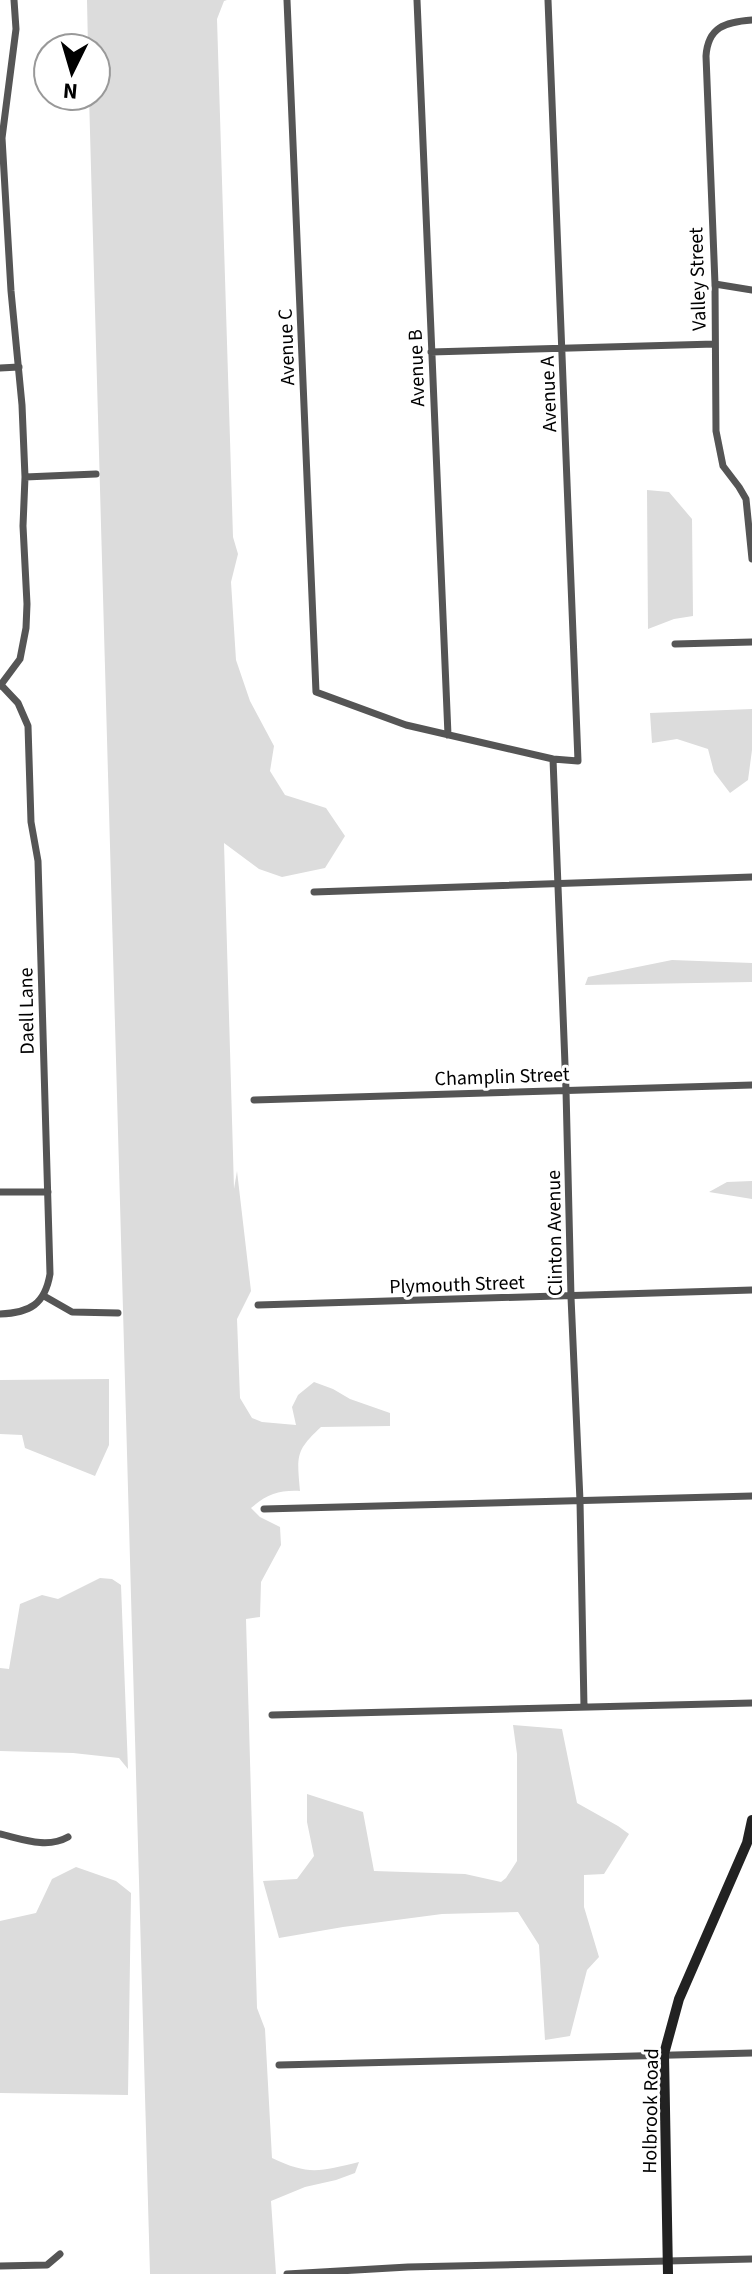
<svg xmlns="http://www.w3.org/2000/svg" width="752" height="2274" font-family="'Source Sans 3',sans-serif">
  <style>
    .green { fill: #dcdcdc }
    .lines { fill: none; stroke-linecap: round; stroke-linejoin: round }
    .street { stroke: #555; stroke-width: 7 }
    .secondary { stroke: #222; stroke-width: 10 }
    .labels { text-anchor: middle; stroke-width: 6; stroke-linejoin: round; paint-order: stroke }
    .street-label { font-size: 20px; fill: #000; stroke: #fff }
  </style>
  <rect width="100%" height="100%" fill="#fff"/>
  <path class="green" d="M 87,0 L 227,0 L 224,1 L 217,19 L 233,537 L 238,554 L 231,582 L 236,660 L 250,701 L 274,746 L 270,771 L 285,795 L 326,808 L 345,836 L 325,868 L 282,877 L 259,869 L 224,843 L 234,1189 L 237,1171 L 251,1291 L 237,1319 L 240,1398 L 252,1418 L 262,1422 L 296,1425 L 292,1407 L 298,1395 L 314,1382 L 333,1389 L 350,1399 L 390,1413 L 390,1426 L 321,1427 C 295,1451 297,1456 300,1491 C 280,1490 267,1494 251,1508 L 260,1517 L 280,1527 L 281,1545 L 261,1582 L 260,1617 L 246,1619 L 257,2008 L 265,2029 L 272,2158 C 309,2176 321,2171 359,2162 L 355,2173 L 336,2180 L 305,2187 L 271,2201 L 276,2274 L 150,2274 L 89,96 L 96,96 L 96,48 L 88,48 Z
    M 647,490 L 669,492 L 692,519 L 693,616 L 674,619 L 648,629 Z
    M 752,709 L 752,750 L 748,780 L 730,793 L 714,772 L 708,749 L 677,739 L 652,743 L 650,713 Z
    M 672,960 L 752,963 L 752,982 L 585,985 L 588,977 Z
    M 752,1181 L 752,1199 L 709,1192 L 727,1182 Z
    M 109,1379 L 109,1445 L 95,1476 L 25,1448 L 22,1435 L 0,1434 L 0,1380 Z
    M 100,1578 L 112,1579 L 121,1585 L 128,1769 L 119,1758 L 73,1753 L 0,1751 L 0,1668 L 9,1669 L 20,1604 L 42,1595 L 58,1599 Z
    M 513,1725 L 562,1729 L 577,1803 L 618,1826 L 629,1834 L 604,1874 L 584,1875 L 584,1907 L 599,1957 L 587,1970 L 570,2036 L 545,2040 L 539,1945 L 518,1912 L 442,1914 L 343,1927 L 279,1938 L 263,1881 L 297,1879 L 314,1856 L 307,1822 L 307,1794 L 363,1812 L 374,1871 L 465,1874 L 501,1882 L 506,1878 L 517,1861 L 517,1754 Z
    M 76,1867 L 116,1881 L 131,1893 L 128,2095 L 0,2093 L 0,1921 L 36,1913 L 52,1879 Z"/>
  <g class="lines">
    <path class="street" d="M 287,0 L 316,692 L 406,725 L 553,759 L 578,761 L 548,0
      M 417,0 L 448,735
      M 752,20 C 725,22 708,27 706,56 L 715,284 L 716,431 L 723,466 L 739,487 L 746,499 L 752,559
      M 715,284 L 752,290
      M 431,352 L 715,344
      M 0,368 L 19,367
      M 25,477 L 96,474
      M 675,644 L 752,642
      M 0,686 L 20,659 L 26,628 L 27,604 L 23,526 L 25,477 L 22,405 L 11,291 L 2,138 L 16,29 L 14,0
      M 553,759 L 566,1090 L 571,1297 L 580,1501 L 584,1707
      M 314,892 L 752,877
      M 254,1100 L 752,1085
      M 0,1192 L 48,1192
      M 44,1296 L 72,1312 L 118,1313
      M 258,1305 L 752,1290
      M 0,1314 C 30,1313 45,1304 50,1274 L 38,861 L 31,822 L 28,726 L 18,703 L 1,685
      M 264,1509 L 752,1496
      M 272,1715 L 752,1703
      M 0,1834 C 22,1839 47,1849 68,1837
      M 279,2065 L 752,2053
      M 0,2266 L 47,2265 L 60,2254
      M 287,2274 L 408,2267 L 752,2259"/>
    <path class="secondary" d="M 668,2274 L 664,2054 L 679,1999 L 747,1843 L 752,1820"/>
  </g>
  <g class="labels">
    <g class="street-label">
      <text transform="translate(697 279) rotate(-92)" y="7">Valley Street</text>
      <text transform="translate(286 347) rotate(-92)" y="7">Avenue C</text>
      <text transform="translate(416 368) rotate(-92)" y="7">Avenue B</text>
      <text transform="translate(548 394) rotate(-92)" y="7">Avenue A</text>
      <text transform="translate(26 1011) rotate(-91)" y="7">Daell Lane</text>
      <text transform="translate(502 1076) rotate(-2)" y="7">Champlin Street</text>
      <text transform="translate(554 1233) rotate(-91)" y="7">Clinton Avenue</text>
      <text transform="translate(457 1284) rotate(-2)" y="7">Plymouth Street</text>
      <text transform="translate(650 2111) rotate(-89)" y="7">Holbrook Road</text>
    </g>
  </g>
  <g transform="translate(72 72) rotate(185)"><circle r="38" fill="#ffffff" stroke="#999999" stroke-width="2"/>
  <path d="M0-6L14 30L0 20L-14 30Z" fill="#000000"/>
  <text y="-12" font-size="22" font-weight="bold" text-anchor="middle" fill="#000000">N</text>
  </g>
</svg>
